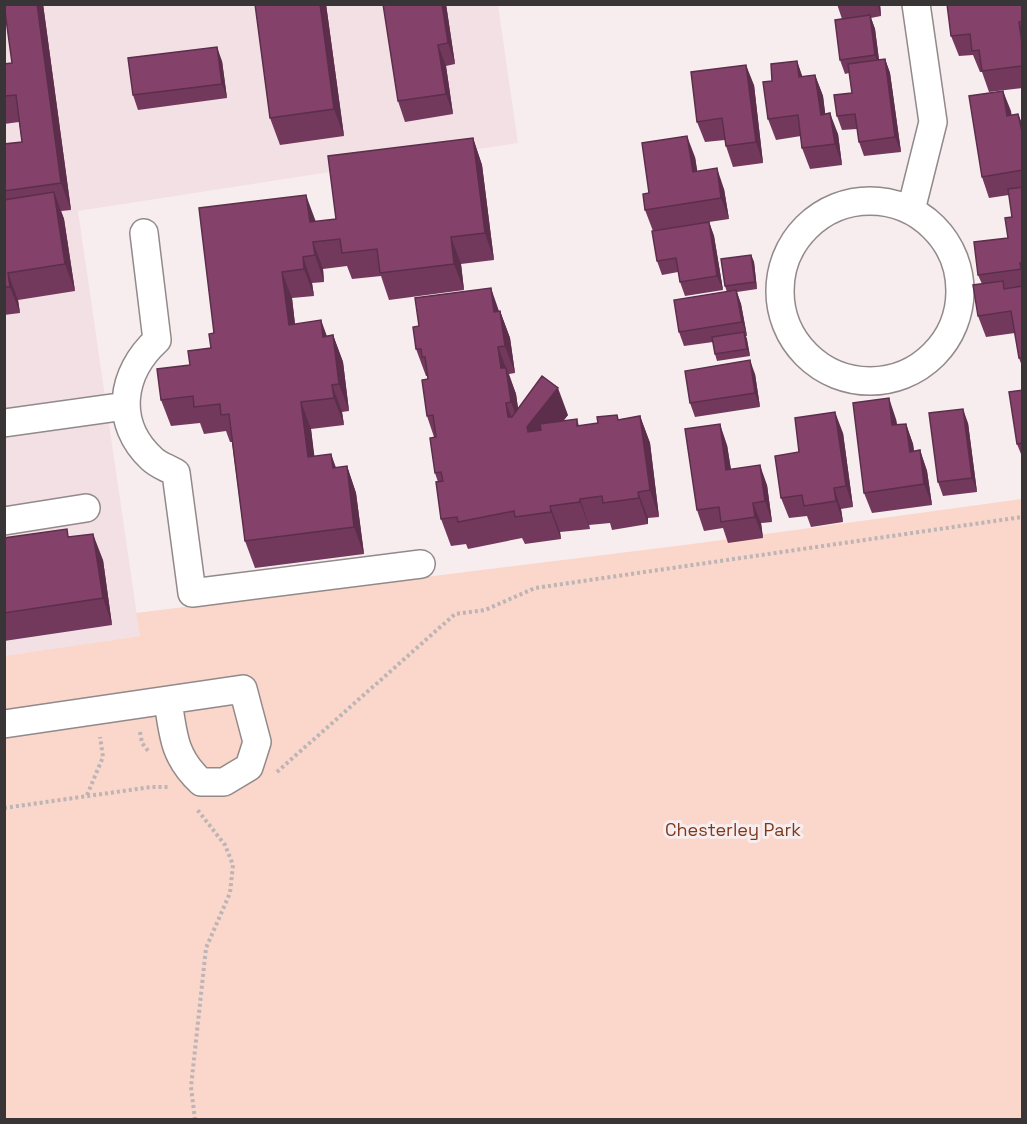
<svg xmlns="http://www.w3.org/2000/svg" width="1027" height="1124" font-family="'Space Grotesk',sans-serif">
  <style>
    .built { fill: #f3e0e4 }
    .green { fill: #fad7ca }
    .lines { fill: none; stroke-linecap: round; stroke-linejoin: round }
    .minor-casing { stroke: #92898b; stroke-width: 30 }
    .path { stroke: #bcb4b6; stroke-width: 4; stroke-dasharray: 3 3; stroke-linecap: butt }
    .minor { stroke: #fff; stroke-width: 27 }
    .wall { fill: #72395c }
    .shaded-wall { fill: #5c2e4b }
    .building { fill: #84426b; stroke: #5c2e4b; stroke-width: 1.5 }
    .labels { text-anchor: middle; stroke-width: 6; stroke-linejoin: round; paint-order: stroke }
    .park-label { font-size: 18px; fill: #7f3919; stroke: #f7edef }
  </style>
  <rect width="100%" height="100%" fill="#f7edef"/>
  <path class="built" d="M 4,5 L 498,5 L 518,143 L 78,211 L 140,636 L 5,656 Z"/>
  <path class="green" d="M 1022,499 L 1022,1119 L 5,1119 L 4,656 L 140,636 L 136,613 L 692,544 Z"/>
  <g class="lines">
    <g class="minor-casing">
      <path id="minor" d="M780 291a90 90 0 1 1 180 0a90 90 0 1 1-180 0Z
        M 911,210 L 933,122 L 916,4
        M 144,233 L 157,340 C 121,373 113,423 152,459 C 158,465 168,468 176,473 L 192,593 L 421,564
        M 4,423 L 126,406
        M 4,521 L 86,508
        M 4,724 L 243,689 L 257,742 L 249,767 L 224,782 L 201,782 C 174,757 173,735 168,700"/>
    </g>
    <path class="path" d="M 140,732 L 142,743 L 149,752
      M 277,772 L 455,614 L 485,610 L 535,588 L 1022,517
      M 87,795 L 103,757 L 100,737
      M 4,808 L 151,787 L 169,787
      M 195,1120 L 191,1087 L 206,948 L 230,893 L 233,865 L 225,845 L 196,808"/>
    <use href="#minor" class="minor"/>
  </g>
  <path class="wall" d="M 4,4 L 43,4 L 71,210 L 61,211 L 64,219 L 75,291 L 18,300 L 20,313 L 4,315 L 4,144 L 22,142 L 19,122 L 4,124 L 4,64 L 12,63 Z
    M 255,4 L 326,4 L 344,136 L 280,145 L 270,118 Z
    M 446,4 L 455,64 L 446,66 L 453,114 L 405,122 L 398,101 Z
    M 837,4 L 880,4 L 881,16 L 871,18 L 875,29 L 879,59 L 885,59 L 890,73 L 901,152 L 864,156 L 859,142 L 857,129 L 842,130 L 837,116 L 852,93 L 849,73 L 845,74 L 840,60 L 842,19 Z
    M 1023,4 L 1023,88 L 989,92 L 982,72 L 980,72 L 973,55 L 959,56 L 951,36 Z
    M 222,61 L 227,98 L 138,110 L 133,95 Z
    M 797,61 L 802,77 L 815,75 L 823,96 L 825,114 L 838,134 L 842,165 L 810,169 L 802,148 L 801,136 L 776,140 L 768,119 L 772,81 Z
    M 754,85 L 763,163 L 733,167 L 726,146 L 725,140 L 705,142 L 697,122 Z
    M 1003,91 L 1011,115 L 1018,114 L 1023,126 L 1023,369 L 1019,358 L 1015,333 L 986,337 L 978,316 L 982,284 L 978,275 L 1008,238 L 1012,217 L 1009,195 L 989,198 L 982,177 Z
    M 473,138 L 482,165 L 494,260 L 461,264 L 464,290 L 389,300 L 381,276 L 352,279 L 347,266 L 323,269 L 324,282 L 312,283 L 314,296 L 292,298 L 295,324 L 327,336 L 333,335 L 343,362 L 349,411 L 342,412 L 344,425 L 311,429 L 314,457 L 336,468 L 347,466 L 356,493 L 364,554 L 255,568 L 245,541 L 232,442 L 230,442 L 226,431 L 204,434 L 200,423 L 171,426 L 161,400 L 190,365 L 211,348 L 214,333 L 316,222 L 336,219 Z
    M 695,157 L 697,171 L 724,189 L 729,219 L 709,222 L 714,236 L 723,290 L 685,296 L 680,282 L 678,272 L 662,275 L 657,261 L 653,231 L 645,210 L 649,193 Z
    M 751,255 L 754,262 L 757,289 L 737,292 L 741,304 L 747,336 L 746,336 L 750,356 L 717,361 L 715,354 L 713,342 L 684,346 L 679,332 L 727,292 L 725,286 Z
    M 500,311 L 510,338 L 515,373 L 509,374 L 516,394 L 518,408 L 568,415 L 563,421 L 577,419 L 579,426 L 640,416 L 650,443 L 659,517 L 648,518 L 648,524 L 612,530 L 610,523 L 589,525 L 590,529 L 560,532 L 561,539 L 525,544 L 522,538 L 468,549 L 466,544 L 451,546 L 441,519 L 438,482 L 435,473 L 434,437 L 427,416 L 428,376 L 426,376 L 416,349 L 419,326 Z
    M 755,374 L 760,407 L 695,417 L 690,403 Z
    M 1023,390 L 1023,459 L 1017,444 Z
    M 896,419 L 897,425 L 906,424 L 913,444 L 914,451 L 920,450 L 927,471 L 932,505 L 872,513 L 864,493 Z
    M 968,423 L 977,492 L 943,496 L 938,482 Z
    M 843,433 L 853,507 L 841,509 L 843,522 L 811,527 L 807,516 L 789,518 L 781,498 L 799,452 Z
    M 727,445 L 731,469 L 767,485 L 772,522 L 761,523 L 763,538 L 728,543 L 723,528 L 704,531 L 697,510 Z
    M 70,537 L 103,560 L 112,625 L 4,641 L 4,538 Z"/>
  <path class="shaded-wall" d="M 37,4 L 43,4 L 71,210 L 61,183 Z
    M 320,4 L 326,4 L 344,136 L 334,109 Z
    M 442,4 L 446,4 L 455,64 L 448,43 Z
    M 877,4 L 880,4 L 881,16 Z
    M 870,15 L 875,29 L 880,69 L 875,55 Z
    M 1019,22 L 1023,32 L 1023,51 Z
    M 438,45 L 446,66 L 453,114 L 446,94 Z
    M 217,47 L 222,61 L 227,98 L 222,84 Z
    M 885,59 L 890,73 L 901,152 L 895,137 Z
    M 797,61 L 804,81 L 799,77 Z
    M 746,65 L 754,85 L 763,163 L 756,142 Z
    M 815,75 L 823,96 L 828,135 L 821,115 Z
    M 1003,91 L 1011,111 L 1015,137 L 1007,116 Z
    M 830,113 L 838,134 L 842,165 L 835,144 Z
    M 1018,114 L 1023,126 L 1023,138 Z
    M 687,136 L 695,157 L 701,193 L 693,172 Z
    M 473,138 L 482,165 L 494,260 L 485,233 Z
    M 717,168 L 724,189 L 729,219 L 721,198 Z
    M 54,192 L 64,219 L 75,291 L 65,264 Z
    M 306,195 L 316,222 L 310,222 Z
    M 709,222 L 714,236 L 723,290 L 717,276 Z
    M 451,237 L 461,264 L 464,290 L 454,264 Z
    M 313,242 L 323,269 L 324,282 L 315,255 Z
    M 751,255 L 754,262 L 757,289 L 755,282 Z
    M 303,257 L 312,283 L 314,296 L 304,269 Z
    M 282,272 L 292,298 L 298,351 L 289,325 Z
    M 8,273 L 18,300 L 20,313 L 10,287 Z
    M 491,288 L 500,314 L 494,312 Z
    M 736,290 L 741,304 L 747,336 L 742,322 Z
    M 500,311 L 510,338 L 515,373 L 505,346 Z
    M 321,320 L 331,347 L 323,337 Z
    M 744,332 L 747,339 L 750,356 L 747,349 Z
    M 333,335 L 343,362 L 349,411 L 339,384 Z
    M 498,347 L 516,394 L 521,429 L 511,402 L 501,368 Z
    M 750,360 L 755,374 L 760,407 L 755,393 Z
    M 332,385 L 342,412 L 344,425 L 334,398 Z
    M 558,388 L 568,415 L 537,454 L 528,432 L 527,427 Z
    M 889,398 L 896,419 L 900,446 L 892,425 Z
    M 301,402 L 311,429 L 318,484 L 308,457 Z
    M 506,403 L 516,429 L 508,417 Z
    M 963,409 L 968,423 L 977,492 L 972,478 Z
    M 835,412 L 843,433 L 853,507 L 846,486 Z
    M 640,416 L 650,443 L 659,517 L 650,490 Z
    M 720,424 L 727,445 L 734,490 L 726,470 Z
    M 906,424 L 913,444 L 917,473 L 910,452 Z
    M 920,450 L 927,471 L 932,505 L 924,484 Z
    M 331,454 L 341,481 L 333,468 Z
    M 760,465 L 767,485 L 772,522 L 765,501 Z
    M 347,466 L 356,493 L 364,554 L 354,527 Z
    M 834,488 L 841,509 L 843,522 L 836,501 Z
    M 638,492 L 648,518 L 648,524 L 639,498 Z
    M 580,499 L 589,525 L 590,529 L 580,502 Z
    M 753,503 L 761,523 L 763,538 L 755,517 Z
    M 550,506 L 560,532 L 561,539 L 551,512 Z
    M 93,534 L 103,560 L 112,625 L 103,598 Z"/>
  <path class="building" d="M 4,4 L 37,4 L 61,183 L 4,191 L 4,144 L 22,142 L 16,95 L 4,96 L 4,64 L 12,63 Z
    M 255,4 L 320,4 L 334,109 L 270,118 Z
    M 383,4 L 442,4 L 448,43 L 438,45 L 446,94 L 398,101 Z
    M 947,4 L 1023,4 L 1023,21 L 1019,22 L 1023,51 L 1023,66 L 982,71 L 979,50 L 972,51 L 970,34 L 951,36 Z
    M 870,15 L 875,55 L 840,60 L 835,20 Z
    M 217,47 L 222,84 L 133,95 L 128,58 Z
    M 885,59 L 895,137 L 859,142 L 855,114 L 837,116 L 834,95 L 852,93 L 848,64 Z
    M 797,61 L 799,77 L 815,75 L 821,115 L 830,113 L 835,144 L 802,148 L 798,115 L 768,119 L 763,82 L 772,81 L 771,64 Z
    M 746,65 L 756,142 L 726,146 L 722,118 L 697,122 L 691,72 Z
    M 1003,91 L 1007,116 L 1018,114 L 1023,136 L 1023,170 L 982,177 L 969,96 Z
    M 687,136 L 693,172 L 717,168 L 721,198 L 645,210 L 643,194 L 649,193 L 642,143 Z
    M 473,138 L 485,233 L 451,237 L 454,264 L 380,273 L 377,249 L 342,253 L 340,239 L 313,242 L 315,255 L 303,257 L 304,269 L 282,272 L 289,325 L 321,320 L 323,337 L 333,335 L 339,384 L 332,385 L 334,398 L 301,402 L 308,457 L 331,454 L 333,468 L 347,466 L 354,527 L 245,541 L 229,414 L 221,415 L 220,404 L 194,407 L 193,396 L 161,400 L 157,369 L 190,365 L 188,351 L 211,348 L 209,334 L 214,333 L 199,208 L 306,195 L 310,222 L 336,219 L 328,156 Z
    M 1023,187 L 1023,262 L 1020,263 L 1021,269 L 978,275 L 974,242 L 1008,238 L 1005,218 L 1012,217 L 1008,189 Z
    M 54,192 L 65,264 L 8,273 L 10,287 L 4,287 L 4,200 Z
    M 709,222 L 717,276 L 680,282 L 676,258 L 657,261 L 652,231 Z
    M 751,255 L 755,282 L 725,286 L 721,259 Z
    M 1003,281 L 1004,289 L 1023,286 L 1023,358 L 1019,358 L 1011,311 L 978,316 L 973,285 Z
    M 491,288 L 494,312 L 500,311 L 505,346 L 498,347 L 501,368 L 506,368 L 511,402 L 506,403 L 508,417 L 512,417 L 542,376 L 558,388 L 527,427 L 528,432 L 541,430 L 540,424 L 577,419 L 577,426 L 598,423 L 597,417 L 617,415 L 618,420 L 640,416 L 650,490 L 638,492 L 639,498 L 603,503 L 602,496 L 580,499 L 580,502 L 550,506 L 551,512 L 515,517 L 514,511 L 458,522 L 457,517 L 441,519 L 436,482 L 443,481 L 441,472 L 435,473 L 430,438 L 436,437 L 433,415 L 427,416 L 422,380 L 428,379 L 425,357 L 422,357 L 421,349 L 416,349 L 413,327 L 419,326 L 415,298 Z
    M 736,290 L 742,322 L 679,332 L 674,300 Z
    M 744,332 L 747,349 L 715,354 L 712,337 Z
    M 750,360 L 755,393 L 690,403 L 685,371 Z
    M 1023,390 L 1023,443 L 1017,444 L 1009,392 Z
    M 889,398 L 892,425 L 906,424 L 910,452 L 920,450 L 924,484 L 864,493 L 853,403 Z
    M 963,409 L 972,478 L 938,482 L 929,413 Z
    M 835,412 L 846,486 L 834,488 L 836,501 L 804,506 L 802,495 L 781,498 L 775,456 L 799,452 L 795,418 Z
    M 720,424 L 726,470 L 760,465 L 765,501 L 753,503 L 755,517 L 721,522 L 719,507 L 697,510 L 685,429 Z
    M 67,529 L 68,537 L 93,534 L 103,598 L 4,613 L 4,538 Z"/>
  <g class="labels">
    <g class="park-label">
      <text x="733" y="836">Chesterley Park</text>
    </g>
  </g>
  <rect width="1027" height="1124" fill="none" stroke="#393536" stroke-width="12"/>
</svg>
